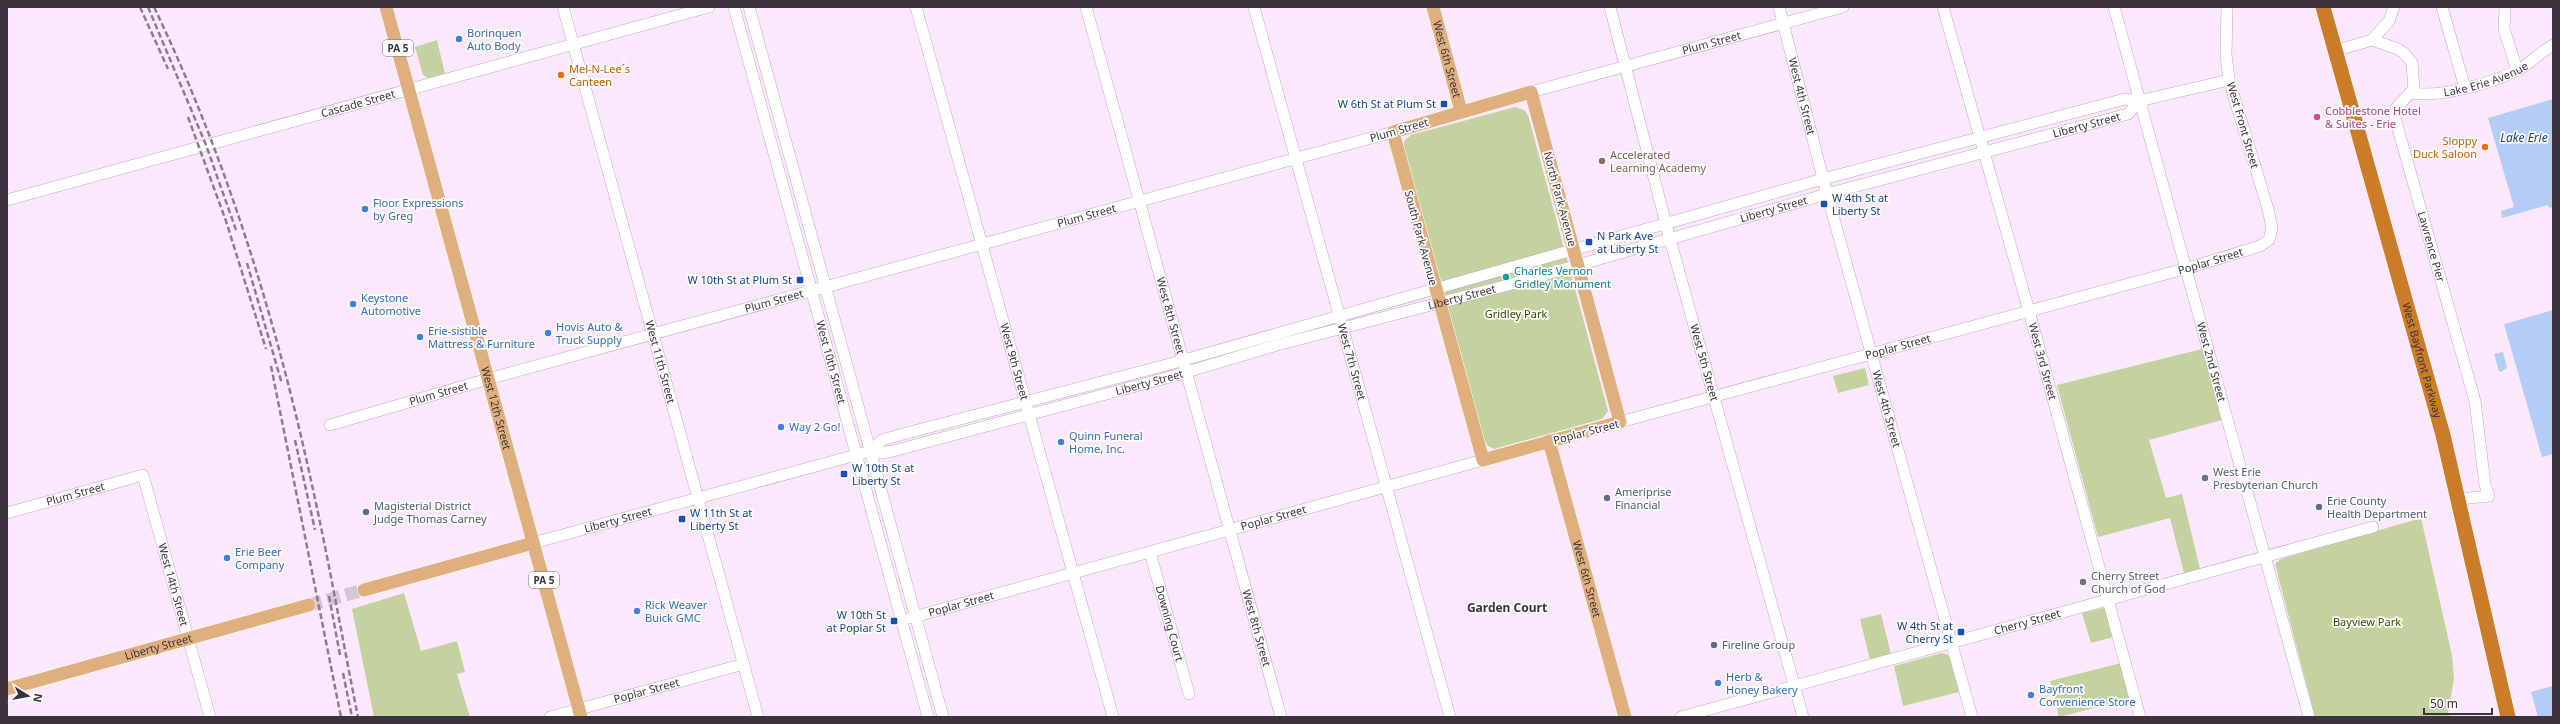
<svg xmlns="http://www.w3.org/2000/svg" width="2560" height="724" font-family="'Noto Sans',sans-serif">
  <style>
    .green { fill: #c4d29f }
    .water { fill: #b4cdf6 }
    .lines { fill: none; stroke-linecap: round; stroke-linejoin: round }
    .major-tunnel { stroke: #d6c4d7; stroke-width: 13; stroke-dasharray: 13 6; stroke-linecap: butt }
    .minor-casing { stroke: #bfa7c0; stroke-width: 12 }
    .major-casing { stroke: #fff; stroke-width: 14 }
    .highway-casing { stroke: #fff; stroke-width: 16 }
    .minor { stroke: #fff; stroke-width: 11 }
    .major { stroke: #dfb07e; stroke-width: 13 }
    .highway { stroke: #ca7c28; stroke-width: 15 }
    .rail { stroke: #8b7d8b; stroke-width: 2.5; stroke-dasharray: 6 3; stroke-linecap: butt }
    .shop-dot { fill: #3f7fe0; stroke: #fcfcfc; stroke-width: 1.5 }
    .food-dot { fill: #e8710a; stroke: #fcfcfc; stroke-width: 1.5 }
    .transit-dot { fill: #1a4fb4; stroke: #fcfcfc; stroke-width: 1.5 }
    .hotel-dot { fill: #d1479c; stroke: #fcfcfc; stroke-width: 1.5 }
    .education-dot { fill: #8d6e63; stroke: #fcfcfc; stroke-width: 1.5 }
    .culture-dot { fill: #0f9aa8; stroke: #fcfcfc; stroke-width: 1.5 }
    .worship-dot { fill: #6b7280; stroke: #fcfcfc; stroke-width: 1.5 }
    .service-dot { fill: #5c6f8a; stroke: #fcfcfc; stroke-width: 1.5 }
    .labels { text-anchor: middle; stroke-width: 3.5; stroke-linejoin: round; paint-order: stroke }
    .shield { fill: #fcfcfc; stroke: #766f76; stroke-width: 1 }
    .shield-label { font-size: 10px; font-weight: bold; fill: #3d333d }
    .shop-label { font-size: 11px; fill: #366cbe; stroke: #fcfcfc; text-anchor: start }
    .street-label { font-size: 11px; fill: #3d333d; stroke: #fcfcfc }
    .food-label { font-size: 11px; fill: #c56008; stroke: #fcfcfc; text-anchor: start }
    .transit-label { font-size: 11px; fill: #164399; stroke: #fcfcfc; text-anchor: end }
    .hotel-label { font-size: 11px; fill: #b23c85; stroke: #fcfcfc; text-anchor: start }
    .education-label { font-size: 11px; fill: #785e54; stroke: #fcfcfc; text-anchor: start }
    .culture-label { font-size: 11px; fill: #0d838f; stroke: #fcfcfc; text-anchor: start }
    .park-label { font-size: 11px; fill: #3a4702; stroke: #fcfcfc }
    .worship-label { font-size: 11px; fill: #5b616d; stroke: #fcfcfc; text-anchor: start }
    .service-label { font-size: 11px; fill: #4e5e75; stroke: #fcfcfc; text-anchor: start }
    .water-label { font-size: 12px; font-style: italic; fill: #1d417d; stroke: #fcfcfc }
    .neighbourhood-label { font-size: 12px; font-weight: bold; fill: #3d333d; stroke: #fcfcfc }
  </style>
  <rect width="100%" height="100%" fill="#fce8fd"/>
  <path class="green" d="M 437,40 L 445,74 L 428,78 L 423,75 L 415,47 Z
    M 1515,107 L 1524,110 L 1528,115 L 1608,411 L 1602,419 L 1494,449 L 1488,446 L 1484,441 L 1403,146 L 1405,140 L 1411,135 Z
    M 2202,349 L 2222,420 L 2149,440 L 2166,498 L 2182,494 L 2200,569 L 2184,573 L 2170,518 L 2098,537 L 2057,385 Z
    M 1865,368 L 1869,385 L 1838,393 L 1833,376 Z
    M 2421,518 L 2452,655 L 2454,679 L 2448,713 L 2450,717 L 2315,717 L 2275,564 L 2281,559 Z
    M 404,593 L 421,651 L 457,641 L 465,672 L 457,674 L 470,717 L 374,717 L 352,609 Z
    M 2103,608 L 2105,609 L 2113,637 L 2091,643 L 2082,613 Z
    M 1881,614 L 1891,654 L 1870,660 L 1860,619 Z
    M 1942,653 L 1948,655 L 1950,659 L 1959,692 L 1903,706 L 1894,666 Z
    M 2121,663 L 2130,699 L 2059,717 L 2050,681 Z"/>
  <path class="water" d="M 2553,99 L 2553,207 L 2549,208 L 2548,205 L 2502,218 L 2501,211 L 2514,207 L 2488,118 Z
    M 2553,310 L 2553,454 L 2542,457 L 2504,324 Z
    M 2503,352 L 2507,368 L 2501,372 L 2499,371 L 2494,354 Z
    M 2553,686 L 2553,717 L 2538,717 L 2531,692 Z"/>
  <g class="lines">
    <path class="major-tunnel" d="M 309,605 L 364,590"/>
    <g class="minor-casing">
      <g id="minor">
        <path id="s1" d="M 563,7 L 758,717"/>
        <path id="s2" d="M 734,7 L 928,717"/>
        <path d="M 749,7 L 943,717"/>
        <path id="s3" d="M 916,7 L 1113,717"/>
        <path id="s4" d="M 1086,7 L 1281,717"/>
        <path id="s5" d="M 1254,7 L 1450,717"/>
        <path id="s6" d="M 1610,7 L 1668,232 L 1803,717"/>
        <path id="s7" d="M 1779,7 L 1827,194 L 1972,717"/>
        <path id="s8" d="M 1943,7 L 2029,311 L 2140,717"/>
        <path id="s9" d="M 2114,7 L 2309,717"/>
        <path d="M 2442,7 L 2465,88"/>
        <path d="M 2505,7 L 2504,29 L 2517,70"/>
        <path d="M 2372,40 L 2389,21 L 2394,7"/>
        <path id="s10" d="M 2335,51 L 2372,40 L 2398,49 L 2404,53 L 2412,63 L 2414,89 L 2396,108 L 2395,118 L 2475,401 L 2485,485 L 2489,496 L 2460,499"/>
        <path id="s11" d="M 1531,92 L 1843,7"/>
        <path id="s12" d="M 2412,93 C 2440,98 2492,83 2518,70 C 2531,63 2540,52 2553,45"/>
        <path id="s13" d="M 7,200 L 709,7"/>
        <path id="s14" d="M 1620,422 L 2195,266 L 2260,246 L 2269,240 L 2272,228 L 2268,209 L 2229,80 L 2226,55 L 2227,7"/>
        <path id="s15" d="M 330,425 L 488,379 L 1393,132"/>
        <path d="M 871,451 L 882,440 L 903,434 L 1170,364 L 1823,179 L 2125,99 L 2139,101 L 2229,80"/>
        <path id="s16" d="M 7,513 L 143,475 L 210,717"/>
        <path id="s17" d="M 533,543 L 871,451 L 881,453 L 893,451 L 1170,377 L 1277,345 L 1508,285 L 1827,194 L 2128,114 L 2139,101"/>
        <path id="s18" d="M 1150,552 L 1189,694"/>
        <path id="s19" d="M 910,618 L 1483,460"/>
        <path id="s20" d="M 550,717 L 744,664"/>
        <path id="s21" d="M 1681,717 L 2373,527"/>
      </g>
    </g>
    <g class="major-casing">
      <g id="major">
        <path id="s22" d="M 386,7 L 581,717"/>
        <path id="s23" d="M 1433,7 L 1461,111"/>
        <path d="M 1531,92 L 1620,422 L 1483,460 L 1393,132 Z"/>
        <path id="s24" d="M 1549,441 L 1625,717"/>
        <path d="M 364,590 L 533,543"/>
        <path id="s25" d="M 7,689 L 309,605"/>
      </g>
    </g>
    <g class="highway-casing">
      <g id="highway">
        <path id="s26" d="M 2323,7 L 2443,435 L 2508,717"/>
      </g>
    </g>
    <use href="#minor" class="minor"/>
    <use href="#major" class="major"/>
    <use href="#highway" class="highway"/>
    <path class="rail" d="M 140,7 L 168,69
      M 148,7 L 206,145 L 236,230
      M 154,7 C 225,155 275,316 310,476 C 328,556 342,637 358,717
      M 188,117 L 226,221 L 266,349
      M 247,263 L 282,384
      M 271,366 L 341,717
      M 295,440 L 315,530
      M 329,596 L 340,655
      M 343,673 L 352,717"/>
  </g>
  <g class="shop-dot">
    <circle cx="459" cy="39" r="4"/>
    <circle cx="365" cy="209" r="4"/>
    <circle cx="353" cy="304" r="4"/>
    <circle cx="548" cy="333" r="4"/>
    <circle cx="420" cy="337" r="4"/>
    <circle cx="781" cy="427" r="4"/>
    <circle cx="1061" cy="442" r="4"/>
    <circle cx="227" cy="558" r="4"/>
    <circle cx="637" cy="611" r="4"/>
    <circle cx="1718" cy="683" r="4"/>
    <circle cx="2031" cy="695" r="4"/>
  </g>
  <g class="food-dot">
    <circle cx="561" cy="75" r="4"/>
    <circle cx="2485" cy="147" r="4"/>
  </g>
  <g class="transit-dot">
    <rect x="1440" y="100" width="8" height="8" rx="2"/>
    <rect x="1820" y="200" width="8" height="8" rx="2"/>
    <rect x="1585" y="238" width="8" height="8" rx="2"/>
    <rect x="796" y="276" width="8" height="8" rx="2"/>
    <rect x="840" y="470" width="8" height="8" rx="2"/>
    <rect x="678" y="515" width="8" height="8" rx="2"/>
    <rect x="890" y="617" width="8" height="8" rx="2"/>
    <rect x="1957" y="628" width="8" height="8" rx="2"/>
  </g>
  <circle class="hotel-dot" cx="2317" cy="117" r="4"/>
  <circle class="education-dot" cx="1602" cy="161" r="4"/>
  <circle class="culture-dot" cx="1506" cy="277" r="4"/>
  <g class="worship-dot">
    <circle cx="2205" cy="478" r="4"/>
    <circle cx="2083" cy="582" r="4"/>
  </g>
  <g class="service-dot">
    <circle cx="1607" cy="498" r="4"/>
    <circle cx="2319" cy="507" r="4"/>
    <circle cx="366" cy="512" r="4"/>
    <circle cx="1714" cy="645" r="4"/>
  </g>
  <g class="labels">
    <g class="shield">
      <rect x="383" y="40" width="30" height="16" rx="3"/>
      <rect x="529" y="572" width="30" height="16" rx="3"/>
    </g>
    <g class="shield-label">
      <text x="398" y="52">PA 5</text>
      <text x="544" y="584">PA 5</text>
    </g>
    <g class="shop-label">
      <text x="467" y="37">Borinquen<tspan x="467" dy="13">Auto Body</tspan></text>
      <text x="373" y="207">Floor Expressions<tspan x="373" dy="13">by Greg</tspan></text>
      <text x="361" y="302">Keystone<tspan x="361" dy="13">Automotive</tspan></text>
      <text x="556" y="331">Hovis Auto &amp;<tspan x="556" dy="13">Truck Supply</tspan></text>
      <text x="428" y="335">Erie-sistible<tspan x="428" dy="13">Mattress &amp; Furniture</tspan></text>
      <text x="789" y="431">Way 2 Go!</text>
      <text x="1069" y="440">Quinn Funeral<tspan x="1069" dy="13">Home, Inc.</tspan></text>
      <text x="235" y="556">Erie Beer<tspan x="235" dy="13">Company</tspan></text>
      <text x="645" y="609">Rick Weaver<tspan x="645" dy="13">Buick GMC</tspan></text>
      <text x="1726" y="681">Herb &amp;<tspan x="1726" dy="13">Honey Bakery</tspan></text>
      <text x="2039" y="693">Bayfront<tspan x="2039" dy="13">Convenience Store</tspan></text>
    </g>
    <g class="street-label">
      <text dy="4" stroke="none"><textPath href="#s11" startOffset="187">Plum Street</textPath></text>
      <text dy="4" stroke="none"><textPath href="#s23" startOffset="54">West 6th Street</textPath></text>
      <text dy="4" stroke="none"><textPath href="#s12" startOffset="76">Lake Erie Avenue</textPath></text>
      <text dy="4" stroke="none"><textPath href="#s7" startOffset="92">West 4th Street</textPath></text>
      <text dy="4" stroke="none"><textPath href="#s13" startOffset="364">Cascade Street</textPath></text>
      <text dy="4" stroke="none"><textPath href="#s17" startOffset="1610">Liberty Street</textPath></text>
      <text transform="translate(2243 125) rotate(74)" y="4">West Front Street</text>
      <text transform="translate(1399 130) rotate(-16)" y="4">Plum Street</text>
      <text transform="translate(1560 199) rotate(75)" y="4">North Park Avenue</text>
      <text dy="4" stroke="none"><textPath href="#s17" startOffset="1286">Liberty Street</textPath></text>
      <text dy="4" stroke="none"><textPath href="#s15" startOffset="785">Plum Street</textPath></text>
      <text transform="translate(1421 238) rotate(75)" y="4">South Park Avenue</text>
      <text dy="4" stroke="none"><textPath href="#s10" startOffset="282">Lawrence Pier</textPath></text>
      <text dy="4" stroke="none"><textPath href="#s14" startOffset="612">Poplar Street</textPath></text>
      <text dy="4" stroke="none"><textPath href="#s17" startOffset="962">Liberty Street</textPath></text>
      <text dy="4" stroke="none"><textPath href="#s15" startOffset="461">Plum Street</textPath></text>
      <text dy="4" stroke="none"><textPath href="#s4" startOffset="320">West 8th Street</textPath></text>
      <text dy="4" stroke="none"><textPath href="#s14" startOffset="288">Poplar Street</textPath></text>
      <text dy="4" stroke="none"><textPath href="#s26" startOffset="367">West Bayfront Parkway</textPath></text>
      <text dy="4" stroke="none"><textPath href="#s1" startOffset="368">West 11th Street</textPath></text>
      <text dy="4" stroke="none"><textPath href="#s2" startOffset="368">West 10th Street</textPath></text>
      <text dy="4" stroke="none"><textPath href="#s3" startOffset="368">West 9th Street</textPath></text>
      <text dy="4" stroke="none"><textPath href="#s5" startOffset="368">West 7th Street</textPath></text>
      <text dy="4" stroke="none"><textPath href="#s6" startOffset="368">West 5th Street</textPath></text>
      <text dy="4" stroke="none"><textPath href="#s8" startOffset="368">West 3rd Street</textPath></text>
      <text dy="4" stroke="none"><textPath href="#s9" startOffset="368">West 2nd Street</textPath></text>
      <text dy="4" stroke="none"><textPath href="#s17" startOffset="638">Liberty Street</textPath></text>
      <text dy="4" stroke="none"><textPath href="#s15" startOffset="113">Plum Street</textPath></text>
      <text dy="4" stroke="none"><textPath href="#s22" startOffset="416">West 12th Street</textPath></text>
      <text dy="4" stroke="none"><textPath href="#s7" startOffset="416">West 4th Street</textPath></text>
      <text transform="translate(1586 432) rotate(-15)" y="4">Poplar Street</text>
      <text dy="4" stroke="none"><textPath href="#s16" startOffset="71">Plum Street</textPath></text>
      <text dy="4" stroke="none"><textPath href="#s19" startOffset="377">Poplar Street</textPath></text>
      <text dy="4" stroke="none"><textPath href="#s17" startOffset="88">Liberty Street</textPath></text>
      <text dy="4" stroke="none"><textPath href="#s24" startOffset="143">West 6th Street</textPath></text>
      <text dy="4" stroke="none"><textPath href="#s16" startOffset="255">West 14th Street</textPath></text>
      <text dy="4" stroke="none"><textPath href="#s19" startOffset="53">Poplar Street</textPath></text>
      <text dy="4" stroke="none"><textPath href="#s21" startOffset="359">Cherry Street</textPath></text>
      <text dy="4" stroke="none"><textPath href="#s18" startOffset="74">Downing Court</textPath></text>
      <text dy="4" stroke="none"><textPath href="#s4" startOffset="644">West 8th Street</textPath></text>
      <text dy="4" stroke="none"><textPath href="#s25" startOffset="157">Liberty Street</textPath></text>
      <text dy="4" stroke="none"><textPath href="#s20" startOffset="100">Poplar Street</textPath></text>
    </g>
    <g class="food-label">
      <text x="569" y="73">Mel-N-Lee´s<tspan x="569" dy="13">Canteen</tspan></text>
      <text x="2477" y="145" text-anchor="end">Sloppy<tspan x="2477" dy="13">Duck Saloon</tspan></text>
    </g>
    <g class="transit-label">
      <text x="1436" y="108">W 6th St at Plum St</text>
      <text x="1832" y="202" text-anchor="start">W 4th St at<tspan x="1832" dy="13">Liberty St</tspan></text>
      <text x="1597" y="240" text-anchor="start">N Park Ave<tspan x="1597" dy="13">at Liberty St</tspan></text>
      <text x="792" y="284">W 10th St at Plum St</text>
      <text x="852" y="472" text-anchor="start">W 10th St at<tspan x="852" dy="13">Liberty St</tspan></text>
      <text x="690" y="517" text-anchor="start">W 11th St at<tspan x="690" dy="13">Liberty St</tspan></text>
      <text x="886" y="619">W 10th St<tspan x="886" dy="13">at Poplar St</tspan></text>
      <text x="1953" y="630">W 4th St at<tspan x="1953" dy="13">Cherry St</tspan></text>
    </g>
    <g class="hotel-label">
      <text x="2325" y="115">Cobblestone Hotel<tspan x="2325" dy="13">&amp; Suites - Erie</tspan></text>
    </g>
    <g class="education-label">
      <text x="1610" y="159">Accelerated<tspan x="1610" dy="13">Learning Academy</tspan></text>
    </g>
    <g class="culture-label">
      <text x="1514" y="275">Charles Vernon<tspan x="1514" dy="13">Gridley Monument</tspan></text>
    </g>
    <g class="park-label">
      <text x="1516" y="318">Gridley Park</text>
      <text x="2367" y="626">Bayview Park</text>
    </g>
    <g class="worship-label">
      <text x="2213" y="476">West Erie<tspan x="2213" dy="13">Presbyterian Church</tspan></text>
      <text x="2091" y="580">Cherry Street<tspan x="2091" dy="13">Church of God</tspan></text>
    </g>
    <g class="service-label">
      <text x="1615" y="496">Ameriprise<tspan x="1615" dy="13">Financial</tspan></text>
      <text x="2327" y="505">Erie County<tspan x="2327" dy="13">Health Department</tspan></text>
      <text x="374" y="510">Magisterial District<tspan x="374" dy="13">Judge Thomas Carney</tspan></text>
      <text x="1722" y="649">Fireline Group</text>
    </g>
    <g class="water-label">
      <text x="2524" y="142">Lake Erie</text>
    </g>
    <g class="neighbourhood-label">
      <text x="1507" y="612">Garden Court</text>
    </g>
  </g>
  <rect width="2560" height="724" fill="none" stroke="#3d333d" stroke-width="16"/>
  <g transform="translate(28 696) rotate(101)" stroke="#fcfcfc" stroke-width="3" paint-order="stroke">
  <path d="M0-3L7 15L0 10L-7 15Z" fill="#3d333d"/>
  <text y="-6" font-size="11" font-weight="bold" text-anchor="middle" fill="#3d333d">N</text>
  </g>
  <path d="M2424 708v6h68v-6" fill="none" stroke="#3d333d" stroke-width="2"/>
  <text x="2430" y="708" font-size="12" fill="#3d333d" stroke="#fcfcfc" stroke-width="3" paint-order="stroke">50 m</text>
</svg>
